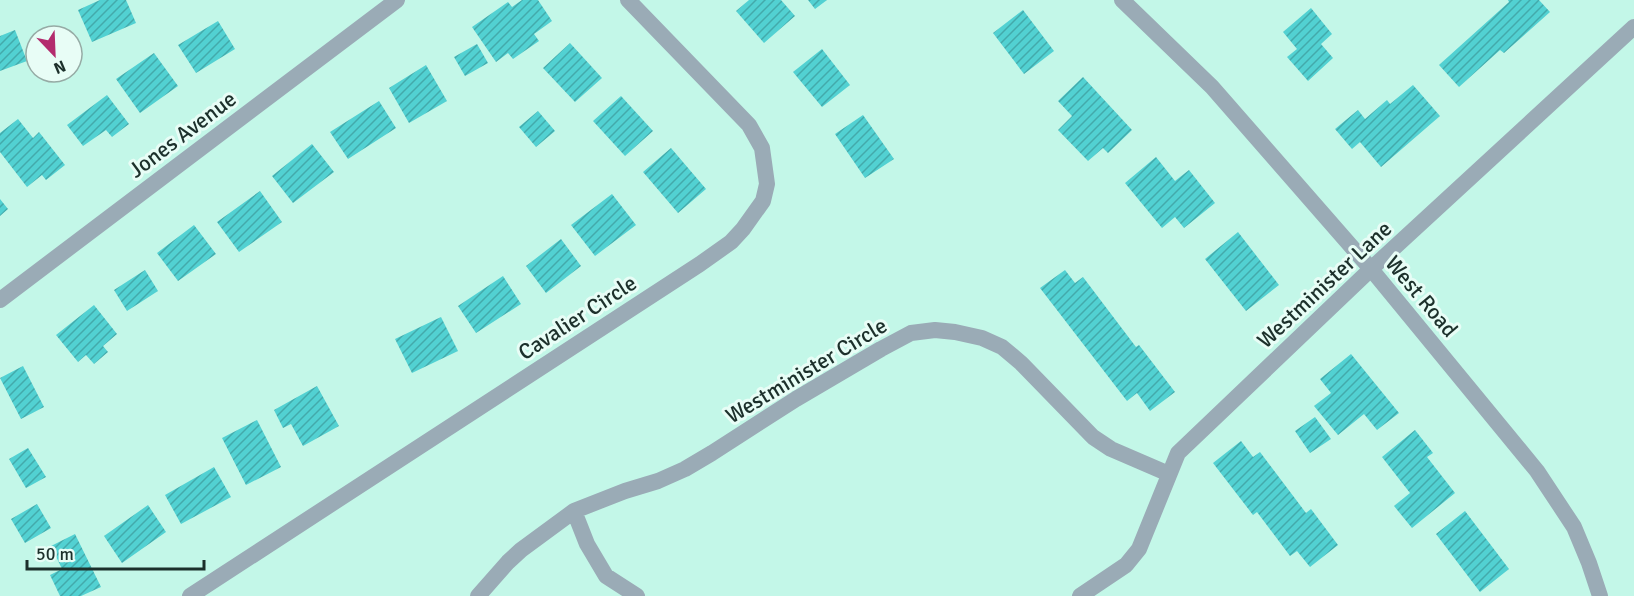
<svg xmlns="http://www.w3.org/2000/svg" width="1634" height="596" font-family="Signika,sans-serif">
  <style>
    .building { fill: url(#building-hatch) }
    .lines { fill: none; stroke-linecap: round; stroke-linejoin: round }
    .minor { stroke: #9aabb6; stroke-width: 16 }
    .labels { text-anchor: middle; stroke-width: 6; stroke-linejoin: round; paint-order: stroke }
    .street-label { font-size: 22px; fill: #1c302b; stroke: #e8fdf6 }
  </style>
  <defs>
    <pattern id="building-hatch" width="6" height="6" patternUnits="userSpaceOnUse" patternTransform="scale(1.5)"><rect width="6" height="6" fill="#52d1d2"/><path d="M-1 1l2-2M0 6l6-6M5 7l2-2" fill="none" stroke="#43aaab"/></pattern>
  </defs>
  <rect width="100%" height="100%" fill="#c3f7e8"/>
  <path class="building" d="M 100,0 L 126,0 L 136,23 L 92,42 L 78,10 Z
    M 522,0 L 538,0 L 552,21 L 534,34 L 539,41 L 513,59 L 508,53 L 496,62 L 472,27 L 508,2 L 512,7 Z
    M 749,0 L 781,0 L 795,16 L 764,43 L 736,11 Z
    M 808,0 L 827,0 L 815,9 Z
    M 1508,0 L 1539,0 L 1550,12 L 1504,53 L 1500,50 L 1459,87 L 1439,65 L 1509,2 Z
    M 1311,8 L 1332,34 L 1321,44 L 1333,58 L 1308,81 L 1287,57 L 1297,49 L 1283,32 Z
    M 1023,10 L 1054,51 L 1024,74 L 993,33 Z
    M 218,21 L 235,49 L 196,73 L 178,45 Z
    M 15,30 L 27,61 L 0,71 L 0,36 Z
    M 570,43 L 602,78 L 575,102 L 543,68 Z
    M 477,44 L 488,63 L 465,76 L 454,57 Z
    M 822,49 L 850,85 L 822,107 L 793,72 Z
    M 154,53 L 178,86 L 140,113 L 116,79 Z
    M 426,65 L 447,101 L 409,123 L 389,88 Z
    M 1083,77 L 1132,130 L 1108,153 L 1103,148 L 1088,161 L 1058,130 L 1072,116 L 1058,101 Z
    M 1413,85 L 1440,116 L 1381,167 L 1360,142 L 1352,149 L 1335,129 L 1358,110 L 1365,119 L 1387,100 L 1390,104 Z
    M 107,95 L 129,124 L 112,137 L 106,130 L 83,146 L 67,125 Z
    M 621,96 L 653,131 L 625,156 L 593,121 Z
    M 379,101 L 396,128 L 348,159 L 330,132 Z
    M 538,111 L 555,131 L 536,147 L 519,127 Z
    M 863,115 L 894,159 L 865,178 L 835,134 Z
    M 18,119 L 33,138 L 39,132 L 65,165 L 46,180 L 42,175 L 27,187 L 0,152 L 0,133 Z
    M 312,144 L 334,172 L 293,203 L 272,176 Z
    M 671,148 L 706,189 L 678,213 L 643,172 Z
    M 1156,157 L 1175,181 L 1189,170 L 1215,203 L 1184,228 L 1175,217 L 1162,228 L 1125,183 Z
    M 260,191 L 282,222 L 239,252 L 217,222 Z
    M 612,194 L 636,225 L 595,256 L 571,225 Z
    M 0,199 L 8,209 L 0,216 Z
    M 194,225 L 216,254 L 178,281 L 157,253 Z
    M 1238,232 L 1279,285 L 1246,311 L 1205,259 Z
    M 561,239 L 581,266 L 546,293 L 526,266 Z
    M 145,270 L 158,291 L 127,311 L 114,290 Z
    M 1065,270 L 1075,283 L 1083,277 L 1136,347 L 1139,345 L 1175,392 L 1150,411 L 1137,393 L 1127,401 L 1040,288 Z
    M 503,276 L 521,304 L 476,333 L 458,306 Z
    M 94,305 L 117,334 L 103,346 L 108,352 L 94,364 L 86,355 L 78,362 L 56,335 Z
    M 441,317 L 458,351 L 412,373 L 395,339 Z
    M 1351,354 L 1399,413 L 1377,430 L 1364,414 L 1338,435 L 1314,406 L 1331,393 L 1320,379 Z
    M 23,366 L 44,407 L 21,419 L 0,378 Z
    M 317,386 L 339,426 L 303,446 L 291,424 L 283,428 L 274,410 Z
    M 1315,417 L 1331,439 L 1310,453 L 1295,431 Z
    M 257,420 L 281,467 L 246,485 L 222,438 Z
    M 1415,430 L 1433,453 L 1427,457 L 1455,493 L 1412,528 L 1394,506 L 1410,493 L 1382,457 Z
    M 1241,441 L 1253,457 L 1260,452 L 1306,513 L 1311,509 L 1338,545 L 1310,567 L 1297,551 L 1290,556 L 1257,512 L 1253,515 L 1213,463 Z
    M 28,448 L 46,477 L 26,488 L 9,459 Z
    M 214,467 L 231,497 L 181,524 L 165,495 Z
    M 37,504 L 51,528 L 25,543 L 11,519 Z
    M 148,505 L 166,532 L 122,563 L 104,536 Z
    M 1465,511 L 1509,569 L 1480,592 L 1436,534 Z
    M 75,534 L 101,587 L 81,596 L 60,596 L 50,575 L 62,569 L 51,546 Z"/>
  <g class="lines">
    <path class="minor" d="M 1122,0 L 1212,87 L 1371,269 L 1537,471 L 1574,527 L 1589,563 L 1600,596
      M 0,300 L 397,0
      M 574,511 L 587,544 L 606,576 L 637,596
      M 190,596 L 700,264 L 731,242 L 743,229 L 763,201 L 767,184 L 762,148 L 749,125 L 628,0
      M 478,596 L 508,562 L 521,550 L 574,511 L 625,491 L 658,481 L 685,469 L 712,453 L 796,399 L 881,349 L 911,333 L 935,330 L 955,332 L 982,338 L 1002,347 L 1021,363 L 1093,437 L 1111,449 L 1169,474
      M 1080,596 L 1126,565 L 1139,549 L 1178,453 L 1371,269 L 1634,27"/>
  </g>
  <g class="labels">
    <g class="street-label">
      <text transform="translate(182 134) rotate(-37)" y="8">Jones Avenue</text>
      <text transform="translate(1324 284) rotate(-43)" y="8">Westminister Lane</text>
      <text transform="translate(1422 296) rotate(50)" y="8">West Road</text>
      <text transform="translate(577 317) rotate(-33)" y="8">Cavalier Circle</text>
      <text transform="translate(806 370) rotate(-31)" y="8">Westminister Circle</text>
    </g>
  </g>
  <g transform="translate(54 54) rotate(157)"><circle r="28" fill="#e8fdf6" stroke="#96aba5" stroke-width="1.5"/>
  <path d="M0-4.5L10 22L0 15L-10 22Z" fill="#b32c6e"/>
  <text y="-9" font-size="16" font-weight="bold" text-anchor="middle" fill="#1c302b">N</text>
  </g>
  <path d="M27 560v9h177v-9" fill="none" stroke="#1c302b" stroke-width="3"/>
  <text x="36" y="560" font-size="18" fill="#1c302b" stroke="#e8fdf6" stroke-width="4.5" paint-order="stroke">50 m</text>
</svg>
